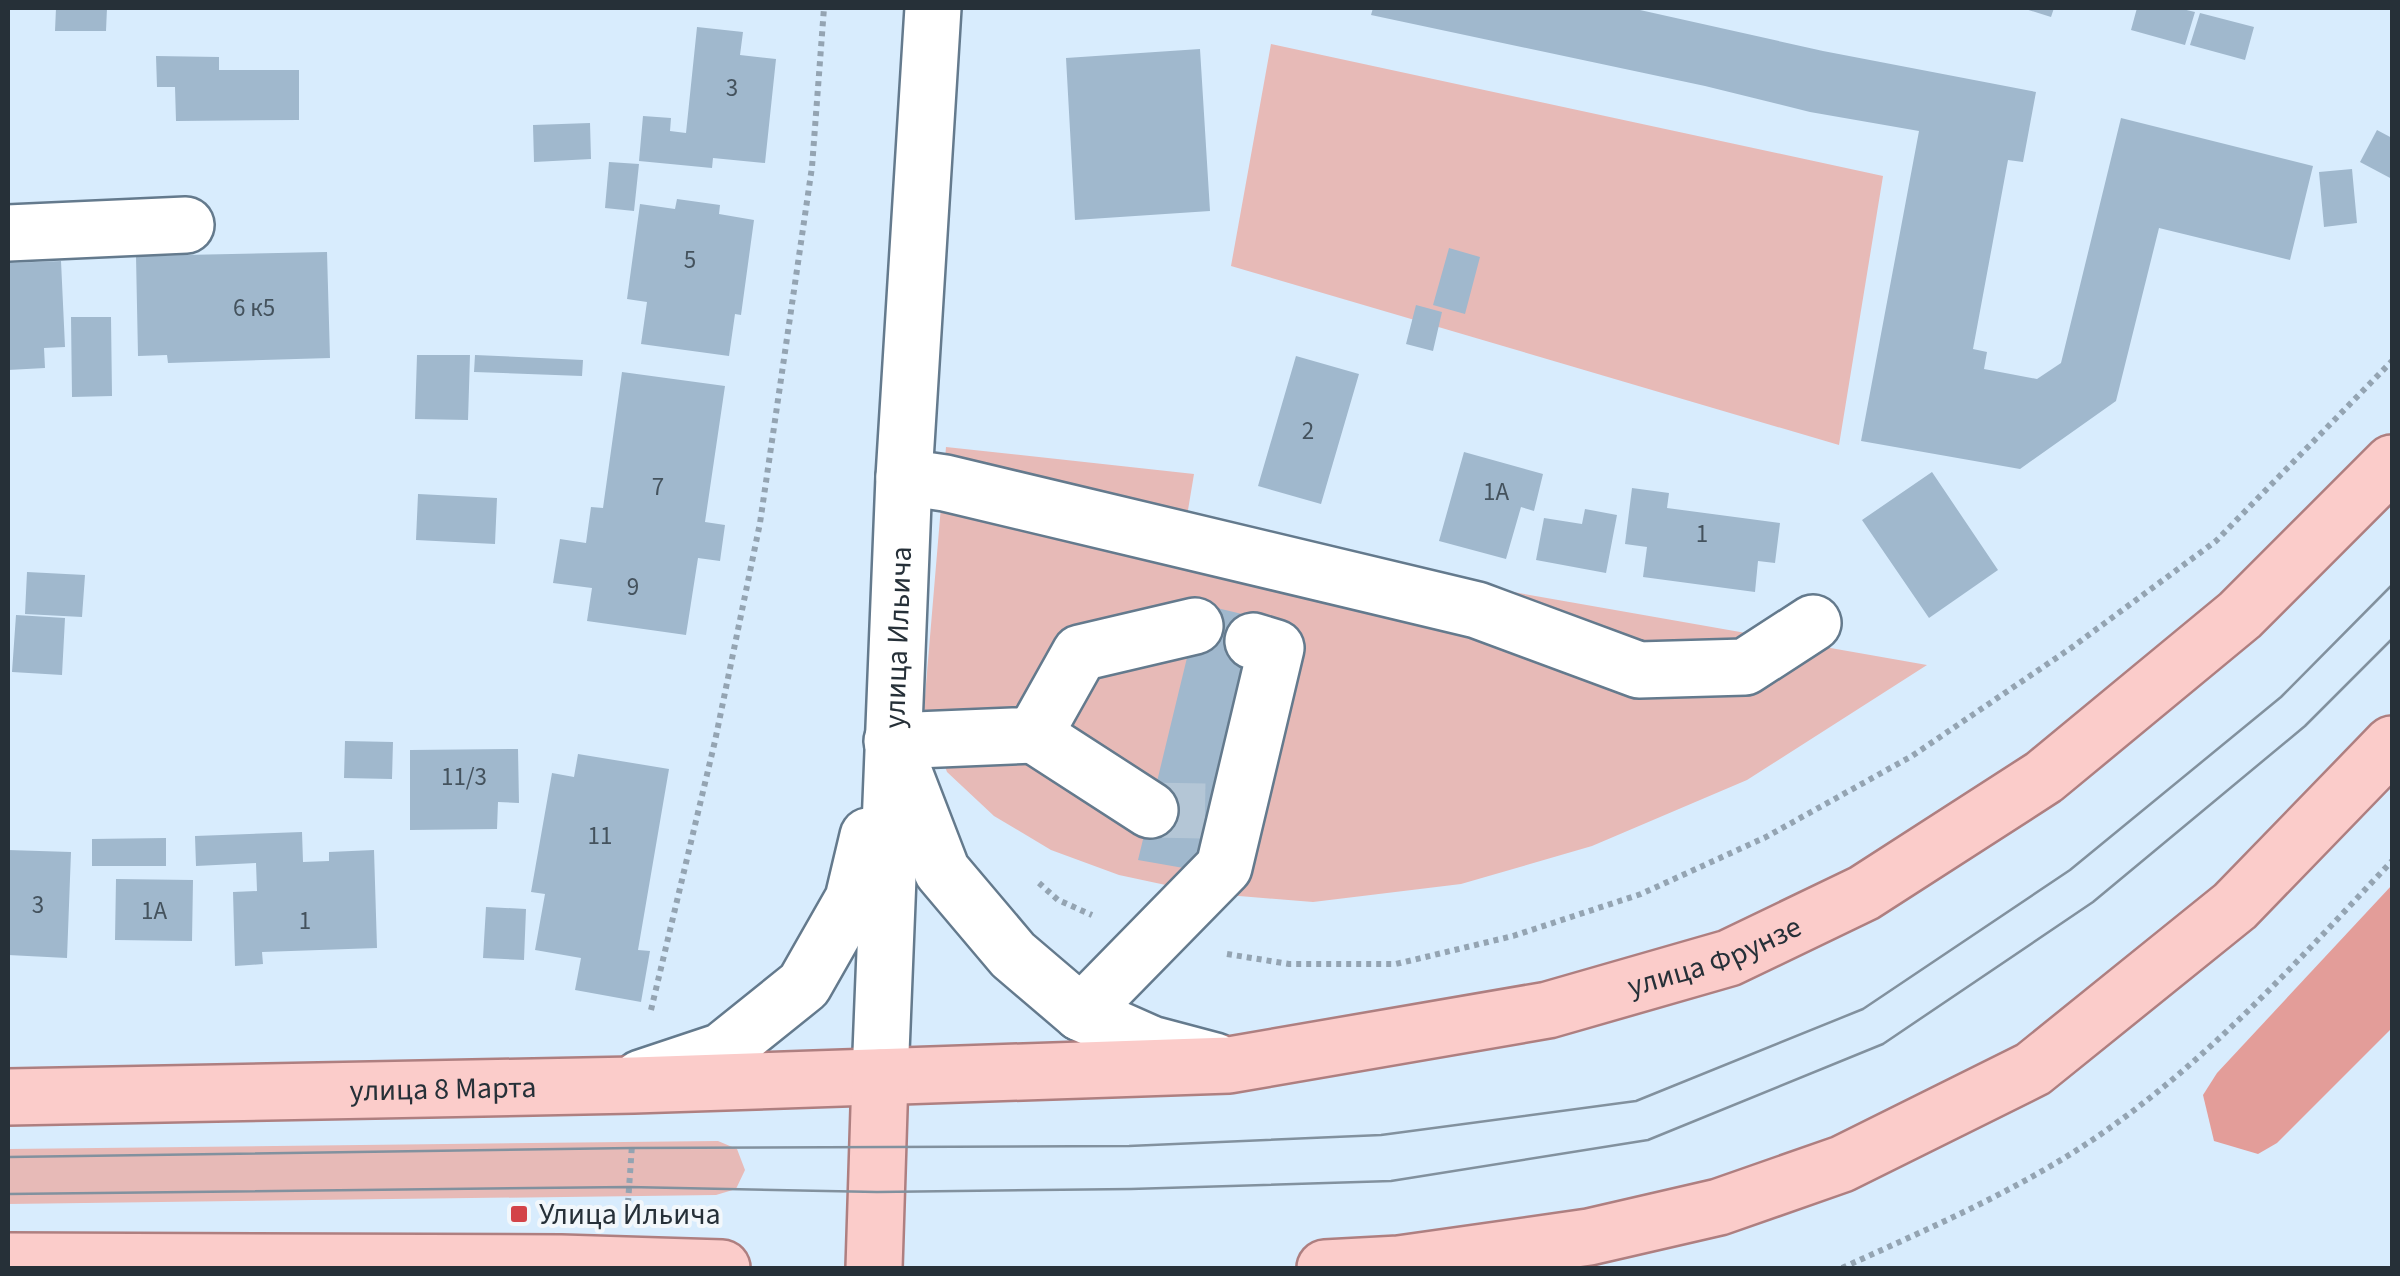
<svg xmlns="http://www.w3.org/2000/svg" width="2400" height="1276" font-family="'Source Sans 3',sans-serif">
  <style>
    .green { fill: #e7bab7 }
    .forest { fill: #e39d99 }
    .building { fill: #a0b8cd }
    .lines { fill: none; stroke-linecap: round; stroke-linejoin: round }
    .minor-tunnel { stroke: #b4c6d6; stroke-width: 55; stroke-dasharray: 55 28; stroke-linecap: butt }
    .minor-casing { stroke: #647a8d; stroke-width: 60 }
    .major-casing { stroke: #ae7f80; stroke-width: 60 }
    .path { stroke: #94a4b2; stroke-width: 6; stroke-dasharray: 5 5; stroke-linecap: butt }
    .minor { stroke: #fff; stroke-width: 55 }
    .major { stroke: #fbccca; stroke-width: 55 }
    .tram { stroke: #82919e; stroke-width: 2.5 }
    .poi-dot { fill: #d34348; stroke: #f2f7fb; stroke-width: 4 }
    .labels { text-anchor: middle; stroke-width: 8; stroke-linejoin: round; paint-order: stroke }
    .number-label { font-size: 25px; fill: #44525d }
    .street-label { font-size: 30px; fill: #263038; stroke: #f2f7fb }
    .poi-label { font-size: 30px; fill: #263038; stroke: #f2f7fb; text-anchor: start }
  </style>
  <rect width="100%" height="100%" fill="#d8ecfd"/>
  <path class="green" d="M 1271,44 L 1883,176 L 1839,445 L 1231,266 Z
    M 946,447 L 1194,474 L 1184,534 L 1927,665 L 1747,780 L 1592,846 L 1461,884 L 1313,902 L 1203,893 L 1119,875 L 1051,850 L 994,816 L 947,772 L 924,708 Z
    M 718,1141 L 737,1149 L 745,1170 L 736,1189 L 716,1195 L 8,1204 L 8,1149 Z"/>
  <path class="forest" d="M 2392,885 L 2392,1028 L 2277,1143 L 2258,1154 L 2214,1141 L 2203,1095 L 2217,1073 Z"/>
  <path class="building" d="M 56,8 L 107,8 L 106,31 L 55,31 Z
    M 1373,8 L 1631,8 L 1823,51 L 2036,92 L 2023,162 L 2008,160 L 1973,349 L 1987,352 L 1984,369 L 2037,379 L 2061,363 L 2121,118 L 2313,166 L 2290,260 L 2159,228 L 2116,401 L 2020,469 L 1861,441 L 1919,131 L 1810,112 L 1705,86 L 1371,15 Z
    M 2022,8 L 2054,8 L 2051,17 Z
    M 2137,8 L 2178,8 L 2195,12 L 2185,45 L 2131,30 Z
    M 2200,13 L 2254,27 L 2245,60 L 2190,45 Z
    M 697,27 L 743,32 L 740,55 L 776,59 L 765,163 L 713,158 L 712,168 L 639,161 L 643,116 L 671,118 L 670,131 L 686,133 Z
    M 1200,49 L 1210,211 L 1075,220 L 1066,58 Z
    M 156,56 L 219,57 L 219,70 L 299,70 L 299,120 L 176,121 L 175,87 L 157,87 Z
    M 590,123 L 591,159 L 534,162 L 533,125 Z
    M 2377,130 L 2392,138 L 2392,179 L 2360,162 Z
    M 609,162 L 639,164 L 634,211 L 605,208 Z
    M 2352,169 L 2357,223 L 2324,227 L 2319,172 Z
    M 677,199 L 720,205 L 719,214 L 754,220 L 741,315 L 735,314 L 729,356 L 641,344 L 647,302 L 627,299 L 640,204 L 675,209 Z
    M 1449,248 L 1480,257 L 1465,314 L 1433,305 Z
    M 327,252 L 330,358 L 168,363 L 167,355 L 138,356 L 136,256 Z
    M 61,261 L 65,347 L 44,348 L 45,368 L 8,370 L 8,263 Z
    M 1416,305 L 1442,312 L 1433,351 L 1406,344 Z
    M 71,317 L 111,317 L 112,396 L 72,397 Z
    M 417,355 L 470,355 L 468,420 L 415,419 Z
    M 475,355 L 583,360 L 582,376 L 474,372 Z
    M 1296,356 L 1359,374 L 1321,504 L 1258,486 Z
    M 622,372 L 725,386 L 705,522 L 725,525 L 720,561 L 698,558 L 686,635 L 587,621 L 592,588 L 553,583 L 560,539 L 586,543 L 591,507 L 603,508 Z
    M 1464,452 L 1543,474 L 1534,511 L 1521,507 L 1506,559 L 1439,541 Z
    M 1932,472 L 1998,570 L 1929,618 L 1862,520 Z
    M 1632,488 L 1669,493 L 1667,508 L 1780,523 L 1775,563 L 1758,561 L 1755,592 L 1643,577 L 1647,547 L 1625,544 Z
    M 418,494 L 497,498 L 495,544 L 416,540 Z
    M 1585,509 L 1617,515 L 1606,573 L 1536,560 L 1544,518 L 1582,524 Z
    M 27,572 L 85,575 L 82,617 L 25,614 Z
    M 1200,604 L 1259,618 L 1195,870 L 1138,860 Z
    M 16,615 L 65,618 L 62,675 L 12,672 Z
    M 345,741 L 393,742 L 392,779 L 344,778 Z
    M 518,749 L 519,803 L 498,802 L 497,829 L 410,830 L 410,750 Z
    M 578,754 L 669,769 L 638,950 L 650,951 L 641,1002 L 575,990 L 581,958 L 535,950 L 545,894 L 531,892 L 552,773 L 574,777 Z
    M 302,832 L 303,862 L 329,861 L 329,852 L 374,850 L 377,948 L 262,952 L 263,964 L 235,966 L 233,892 L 257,891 L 256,863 L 196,866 L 195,836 Z
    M 166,838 L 166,866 L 92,866 L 92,839 Z
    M 8,850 L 71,852 L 67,958 L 8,955 Z
    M 116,879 L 193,880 L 192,941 L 115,940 Z
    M 486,907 L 526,909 L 524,960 L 483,958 Z"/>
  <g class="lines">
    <path class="minor-tunnel" d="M 1150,810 L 1210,811"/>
    <g class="minor-casing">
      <g id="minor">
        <path d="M 8,233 L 186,225"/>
        <path d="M 904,477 L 945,483 L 1477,610 L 1639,670 L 1745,667 L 1813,623"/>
        <path d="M 1034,735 L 1150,810"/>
        <path d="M 892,741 L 1034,735 L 1080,653 L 1195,626"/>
        <path d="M 900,762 L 942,871 L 1013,955 L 1081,1013 L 1151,1044 L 1215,1061"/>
        <path d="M 1081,1013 L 1224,867 L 1276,648 L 1253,641"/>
        <path id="s1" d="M 880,1077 L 904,477 L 933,8"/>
        <path d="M 641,1078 L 722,1051 L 804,985 L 853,899 L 868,836"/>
      </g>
    </g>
    <g class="major-casing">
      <g id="major">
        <path id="s2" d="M 8,1097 L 634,1085 L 1229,1065 L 1548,1010 L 1729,958 L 1864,893 L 2044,777 L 2240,615 L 2392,463"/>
        <path d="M 8,1261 L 561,1263 L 722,1268"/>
        <path d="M 874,1268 L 880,1077"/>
        <path d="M 1325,1268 L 1399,1264 L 1589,1237 L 1719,1207 L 1842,1164 L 2033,1069 L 2235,906 L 2392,744"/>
      </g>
    </g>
    <path class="path" d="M 1039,883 L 1058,900 L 1092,915
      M 1227,954 L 1289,964 L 1396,964 L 1513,936 L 1641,894 L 1766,837 L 1912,756 L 2071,648 L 2216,541 L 2392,361
      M 651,1010 L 715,741 L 760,523 L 812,167 L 824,8
      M 628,1203 L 632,1145
      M 1842,1268 C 1934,1226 2029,1186 2111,1127 C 2217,1052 2304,954 2392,861"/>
    <use href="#minor" class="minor"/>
    <use href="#major" class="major"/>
    <path class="tram" d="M 8,1157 L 632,1148 L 1129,1146 L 1381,1135 L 1636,1101 L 1863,1009 L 2070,870 L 2281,697 L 2392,585
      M 8,1194 L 629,1187 L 877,1192 L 1131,1189 L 1391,1181 L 1648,1140 L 1883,1044 L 2093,902 L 2305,726 L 2392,639"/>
  </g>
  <rect class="poi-dot" x="509" y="1204" width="20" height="20" rx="5"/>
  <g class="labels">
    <g class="number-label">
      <text x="732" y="96">3</text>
      <text x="690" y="268">5</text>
      <text x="254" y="316">6 к5</text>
      <text x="1308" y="439">2</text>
      <text x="658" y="495">7</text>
      <text x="1496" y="500">1А</text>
      <text x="1702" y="542">1</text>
      <text x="633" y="595">9</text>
      <text x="464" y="785">11/3</text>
      <text x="600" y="844">11</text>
      <text x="38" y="913">3</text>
      <text x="154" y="919">1А</text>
      <text x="305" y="929">1</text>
    </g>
    <g class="street-label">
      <text dy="10" stroke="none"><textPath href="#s1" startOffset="440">улица Ильича</textPath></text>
      <text dy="10" stroke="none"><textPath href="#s2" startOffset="1720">улица Фрунзе</textPath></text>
      <text dy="10" stroke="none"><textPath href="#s2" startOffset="435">улица 8 Марта</textPath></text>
    </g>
    <g class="poi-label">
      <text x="539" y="1224">Улица Ильича</text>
    </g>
  </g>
  <rect width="2400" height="1276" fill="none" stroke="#263038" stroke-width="20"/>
</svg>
